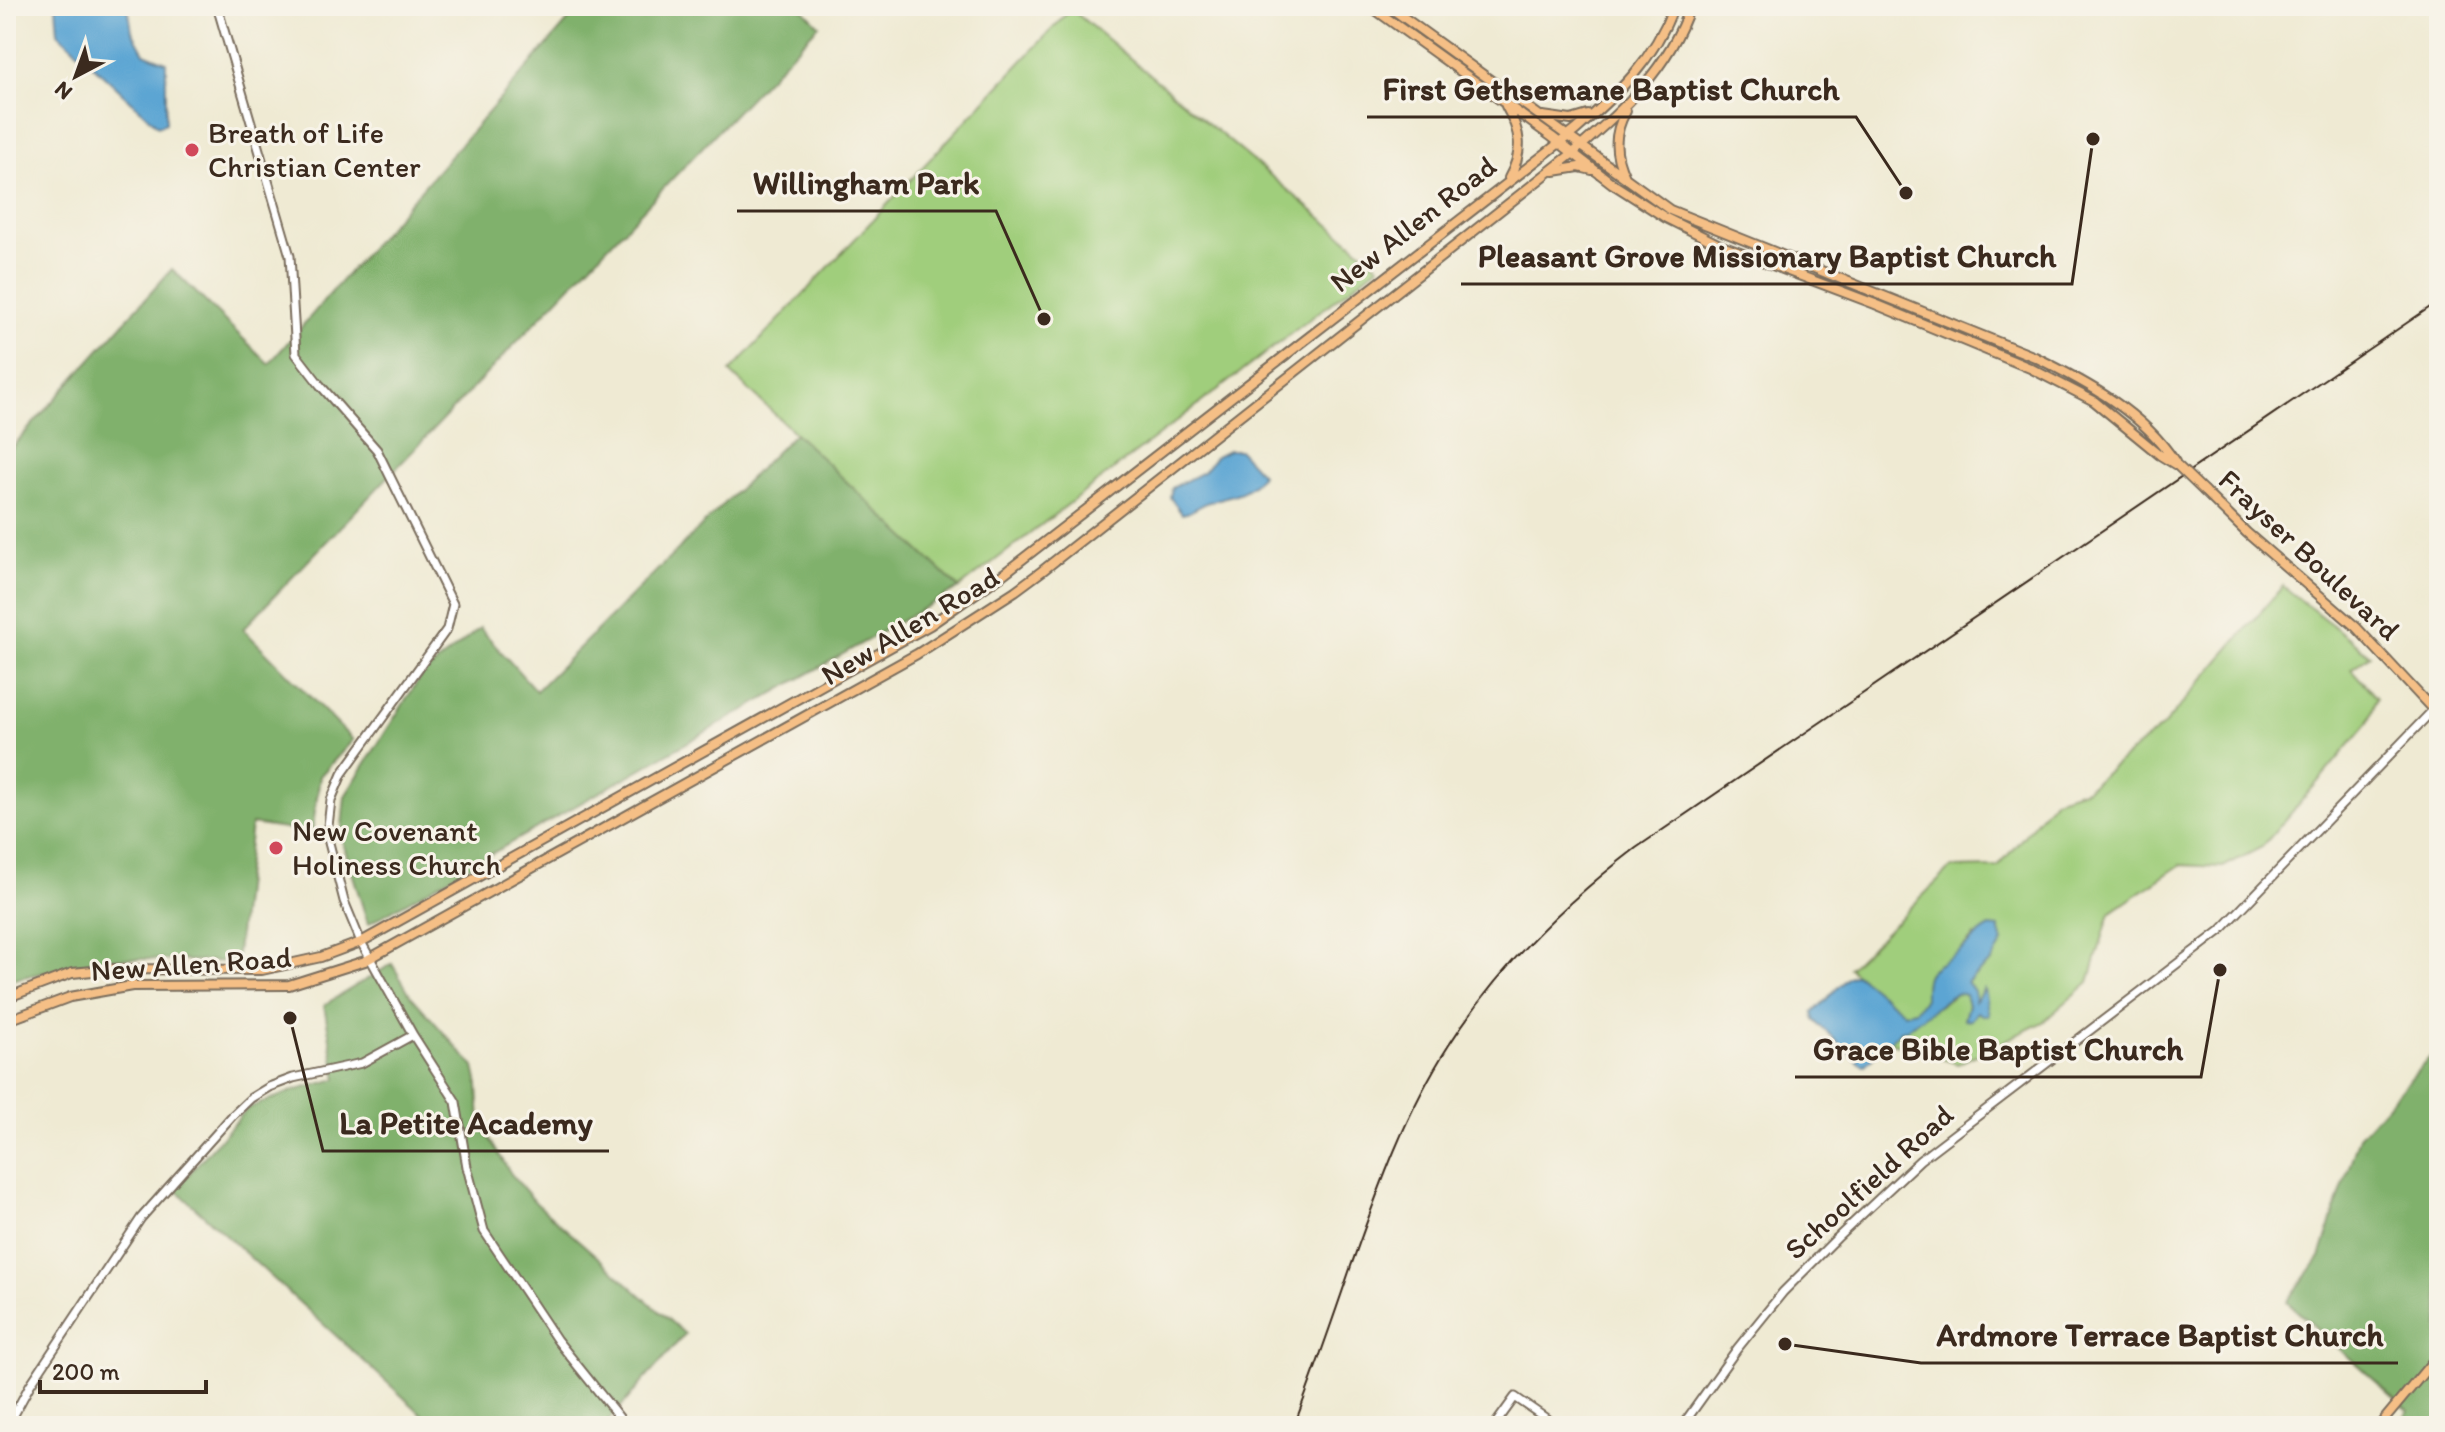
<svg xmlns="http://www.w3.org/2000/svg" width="2445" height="1432" font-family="Itim,sans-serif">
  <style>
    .green { fill: #a0ce7c; stroke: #6e7c4d; stroke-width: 2 }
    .forest { fill: #80b16c; stroke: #5e6e45; stroke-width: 2 }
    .water { fill: #5ba5d3; stroke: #4b6878; stroke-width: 2 }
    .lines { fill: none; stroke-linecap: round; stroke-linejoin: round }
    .minor-casing { stroke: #7a6d5d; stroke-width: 11 }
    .major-casing { stroke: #7a6d5d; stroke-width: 12 }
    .minor { stroke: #fff; stroke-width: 7 }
    .major { stroke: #f5bf86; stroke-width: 8 }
    .rail { stroke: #3b2a1e; stroke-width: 2 }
    .major-bridge-casing { stroke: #7a6d5d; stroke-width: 12; stroke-linecap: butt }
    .major-bridge { stroke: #f5bf86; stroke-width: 8 }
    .poi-dot { fill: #d1495b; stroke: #f7f3e8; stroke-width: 3 }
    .labels { text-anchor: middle; stroke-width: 6; stroke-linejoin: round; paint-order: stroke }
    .poi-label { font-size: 30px; fill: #3b2a1e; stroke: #f7f3e8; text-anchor: start }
    .street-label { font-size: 30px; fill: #3b2a1e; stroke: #f7f3e8 }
    .leader { fill: none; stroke: #3b2a1e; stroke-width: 3 }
    .callout-dot { fill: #3b2a1e; stroke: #f7f3e8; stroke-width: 3 }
    .callout-label { font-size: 32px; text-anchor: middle; font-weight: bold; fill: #3b2a1e; stroke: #f7f3e8; stroke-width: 6; stroke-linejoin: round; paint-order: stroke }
  </style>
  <rect width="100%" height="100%" fill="#f7f3e8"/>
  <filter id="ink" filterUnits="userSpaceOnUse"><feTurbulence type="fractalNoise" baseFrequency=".0125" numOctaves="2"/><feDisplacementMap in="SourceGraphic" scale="16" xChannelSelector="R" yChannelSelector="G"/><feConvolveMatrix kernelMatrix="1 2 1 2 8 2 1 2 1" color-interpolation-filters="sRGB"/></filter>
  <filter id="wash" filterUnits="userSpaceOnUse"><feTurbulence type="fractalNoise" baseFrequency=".006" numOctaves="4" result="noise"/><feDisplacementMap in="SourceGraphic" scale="32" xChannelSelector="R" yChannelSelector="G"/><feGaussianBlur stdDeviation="1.8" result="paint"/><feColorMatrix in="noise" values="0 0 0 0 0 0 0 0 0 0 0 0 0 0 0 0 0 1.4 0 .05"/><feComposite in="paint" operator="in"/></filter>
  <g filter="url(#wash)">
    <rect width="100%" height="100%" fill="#efead3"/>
    <path class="green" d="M 1071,9 L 1379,266 L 959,588 L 730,372 Z
      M 2283,586 L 2370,655 L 2351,669 L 2377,698 L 2368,723 L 2262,847 L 2223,867 L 2180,865 L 2110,913 L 2089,982 L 2043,1022 L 1958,1064 L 1889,1042 L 1902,1030 L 1958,993 L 1965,995 L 1968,1005 L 1964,1019 L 1983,990 L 1975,1001 L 1967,982 L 1992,961 L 1974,936 C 1968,942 1962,950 1955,955 C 1932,971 1923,965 1926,999 L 1915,1010 L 1904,1013 L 1849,968 L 1951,868 L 1998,867 L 2055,799 L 2086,789 L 2163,726 Z"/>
    <path class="forest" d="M 581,6 L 800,6 L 819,25 L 243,629 L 353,740 L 320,776 L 312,833 L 251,824 L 236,962 L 109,958 L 6,981 L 6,454 L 172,269 L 269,364 Z
      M 795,433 L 959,588 L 368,924 L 341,837 L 345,796 L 421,676 L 480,628 L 536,691 Z
      M 392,964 L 411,996 L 474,1067 L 478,1085 L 480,1123 L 511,1174 L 536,1203 L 685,1334 L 604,1426 L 435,1426 L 175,1189 L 248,1108 L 293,1091 L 337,1079 L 324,1005 Z
      M 2439,1047 L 2439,1426 L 2398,1426 L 2409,1411 L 2287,1302 L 2320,1257 L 2359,1136 Z"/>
    <path class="water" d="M 56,6 L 128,6 L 132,31 L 144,53 L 166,62 L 166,123 L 158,126 L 58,33 Z
      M 1228,450 L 1239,450 L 1261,474 C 1249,495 1232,494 1212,501 C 1201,504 1193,512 1182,514 L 1170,497 L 1172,488 L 1203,472 L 1216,456 Z
      M 1990,927 L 1999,928 L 2003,942 L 1992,961 L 1967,982 L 1974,991 L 1975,1001 L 1984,989 L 1989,1015 L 1982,1015 L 1977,1012 L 1971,1020 L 1964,1019 L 1968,1005 L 1965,995 L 1958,993 L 1949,997 L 1907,1029 L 1901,1030 L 1865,1065 L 1861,1064 L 1814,1020 L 1813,1013 L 1848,977 L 1856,974 L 1904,1013 L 1915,1010 L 1925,999 C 1924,967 1930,971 1954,955 C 1968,947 1973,936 1990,927 Z"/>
  </g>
  <g filter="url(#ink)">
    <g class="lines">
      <g class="minor-casing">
        <path id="minor" d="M 217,6 L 290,256 L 296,354 L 320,385 L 377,450 L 453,604 L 447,629 L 342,774 L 331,800 L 327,835 L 344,901 L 361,942 L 413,1035 L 456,1102 L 467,1167 L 484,1231 L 557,1340 L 626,1426
          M 8,1426 L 30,1385 L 141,1218 L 232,1116 L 251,1098 L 269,1087 L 293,1078 L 362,1063 L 413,1035
          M 1494,1426 L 1515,1397 L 1557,1426
          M 1682,1426 L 1737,1349 L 1783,1292 L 1837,1238 L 1920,1160 L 2220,931 L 2434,709"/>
      </g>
      <g class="major-casing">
        <path id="major" d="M 1370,6 L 1552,137 L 1613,184 L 1666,218 L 1722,246 L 1875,304 L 2030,368 L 2094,401 L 2160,455 L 2178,466
          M 1388,6 L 1670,210 L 2035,357 C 2086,382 2144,413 2175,462
          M 1506,106 C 1521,132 1524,151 1509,178
          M 1543,116 L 1571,120 L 1588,115
          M 1554,171 L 1579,167 L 1592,170
          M 1625,177 C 1614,154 1613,134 1626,111
          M 2204,491 L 2247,533 L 2356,627 L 2439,716
          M 6,998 L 72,973 L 114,969 L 262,970 L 321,957 L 361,942 L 930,625 L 1002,575 L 1576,130 C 1620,91 1653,62 1674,6
          M 6,1021 L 70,997 L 132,986 L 289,985 L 365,961 L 917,654 L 1015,591 L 1042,571 L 1573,153 C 1622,111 1669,69 1690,6
          M 2379,1426 L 2439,1354"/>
      </g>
      <use href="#minor" class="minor"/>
      <use href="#major" class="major"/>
      <path class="rail" d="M 1294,1426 C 1314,1373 1333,1319 1351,1266 C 1378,1190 1405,1113 1449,1045 C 1498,968 1564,903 1636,848 L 2439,301"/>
      <g class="major-bridge-casing">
        <path id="major-bridge" d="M 2178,466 L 2204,491"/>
      </g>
      <use href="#major-bridge" class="major-bridge"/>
    </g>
  </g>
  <g class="poi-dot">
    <circle cx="192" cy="150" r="8"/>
    <circle cx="276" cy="848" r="8"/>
  </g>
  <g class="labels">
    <g class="poi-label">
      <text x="208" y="143">Breath of Life<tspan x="208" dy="34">Christian Center</tspan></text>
      <text x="292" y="841">New Covenant<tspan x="292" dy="34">Holiness Church</tspan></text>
    </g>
    <g class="street-label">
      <text transform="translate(1413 224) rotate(-38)" y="10">New Allen Road</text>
      <text transform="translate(2309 555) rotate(43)" y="10">Frayser Boulevard</text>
      <text transform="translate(910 626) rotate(-31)" y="10">New Allen Road</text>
      <text transform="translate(191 964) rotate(-4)" y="10">New Allen Road</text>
      <text transform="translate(1869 1182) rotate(-42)" y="10">Schoolfield Road</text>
    </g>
  </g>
  <path class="leader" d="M1906 193L1856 117H1367M1044 319L996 211H737M2093 139L2072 284H1461M2220 970L2201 1077H1795M290 1018L323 1151H609M1785 1344L1921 1363H2398"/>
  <g class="callout-dot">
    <circle cx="1906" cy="193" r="8"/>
    <circle cx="1044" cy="319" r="8"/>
    <circle cx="2093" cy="139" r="8"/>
    <circle cx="2220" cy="970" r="8"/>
    <circle cx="290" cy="1018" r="8"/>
    <circle cx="1785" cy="1344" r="8"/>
  </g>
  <g class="callout-label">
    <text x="1611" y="100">First Gethsemane Baptist Church</text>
    <text x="866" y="194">Willingham Park</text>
    <text x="1767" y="267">Pleasant Grove Missionary Baptist Church</text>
    <text x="1998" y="1060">Grace Bible Baptist Church</text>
    <text x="466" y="1134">La Petite Academy</text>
    <text x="2160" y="1346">Ardmore Terrace Baptist Church</text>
  </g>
  <rect width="2445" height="1432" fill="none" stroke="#f7f3e8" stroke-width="32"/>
  <g transform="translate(76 76) rotate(221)" stroke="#f7f3e8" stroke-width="6" paint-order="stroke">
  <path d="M0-6L14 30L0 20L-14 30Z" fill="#3b2a1e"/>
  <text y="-12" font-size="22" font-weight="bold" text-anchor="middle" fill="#3b2a1e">N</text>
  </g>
  <path d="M40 1380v12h166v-12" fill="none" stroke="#3b2a1e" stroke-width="4"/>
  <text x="52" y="1380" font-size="24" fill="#3b2a1e" stroke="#f7f3e8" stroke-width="6" paint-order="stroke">200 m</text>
</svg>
